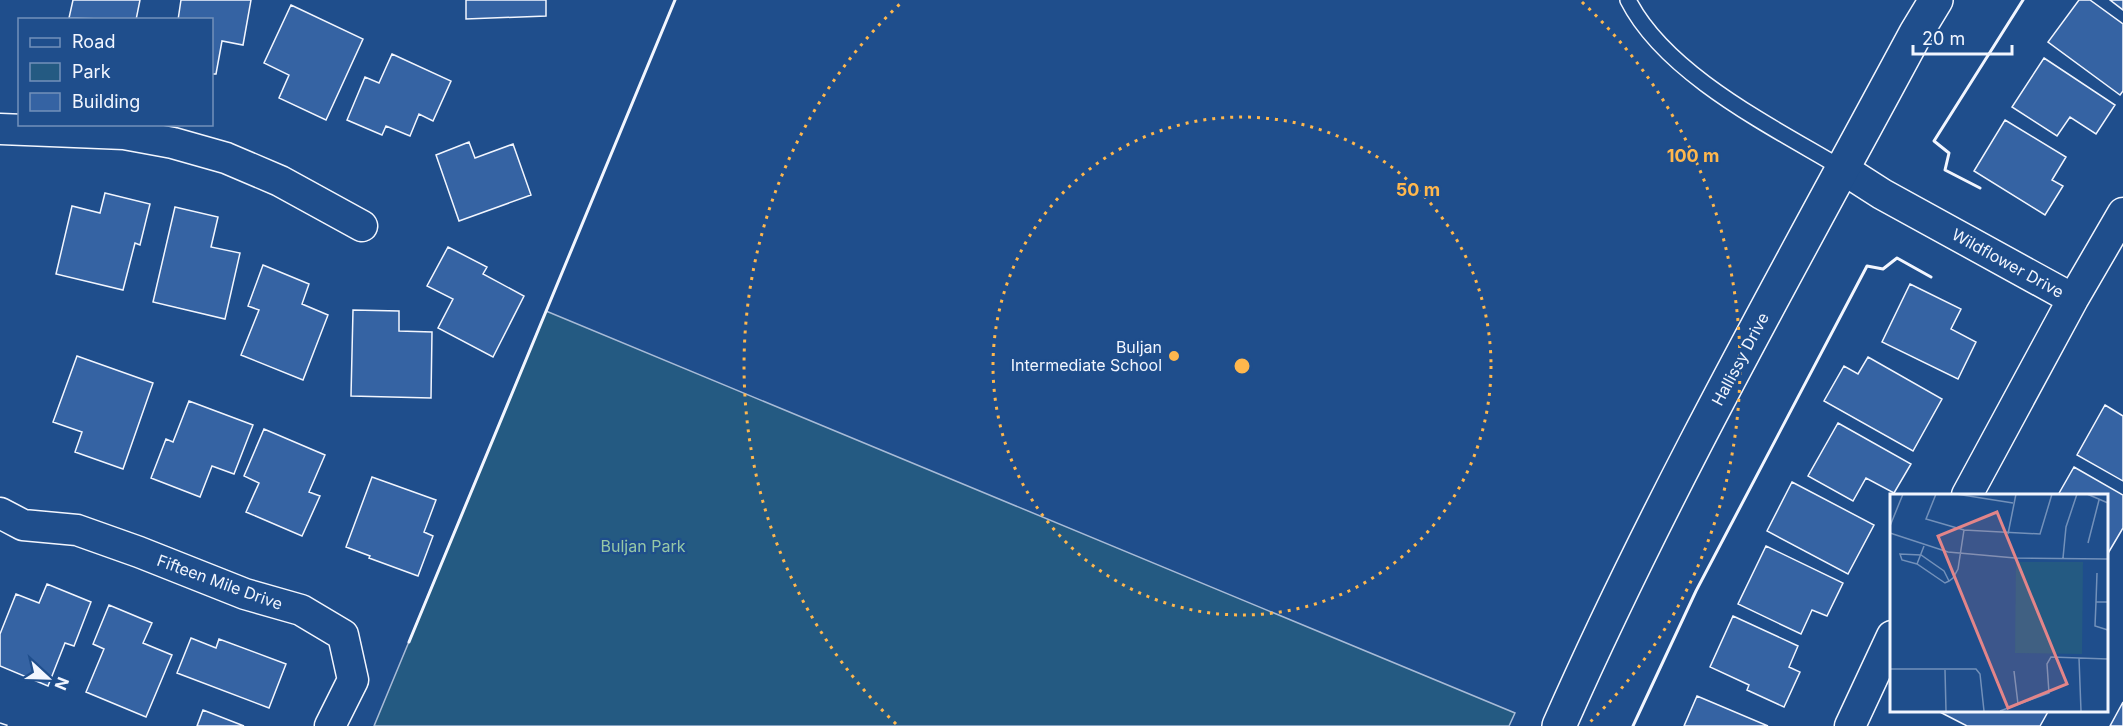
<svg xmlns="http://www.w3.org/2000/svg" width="2123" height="726" font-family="Inter,sans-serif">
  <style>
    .green { fill: #245a82; stroke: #a8bbd7; stroke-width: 1.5 }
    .building { fill: #3563a3; stroke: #f2f6ff; stroke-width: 1.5 }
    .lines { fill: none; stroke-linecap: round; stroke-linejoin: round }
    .service-casing { stroke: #f2f6ff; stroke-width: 18 }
    .minor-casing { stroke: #f2f6ff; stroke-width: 33 }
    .tertiary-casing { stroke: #f2f6ff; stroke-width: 36 }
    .service { stroke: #1f4e8c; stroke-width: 15 }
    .minor { stroke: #1f4e8c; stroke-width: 30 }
    .tertiary { stroke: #1f4e8c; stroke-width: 33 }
    .fence { stroke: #f2f6ff; stroke-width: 1.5; stroke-dasharray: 8 3; stroke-linecap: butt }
    .wall { stroke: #f2f6ff; stroke-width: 3 }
    .ring { fill: none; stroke: #ffb74d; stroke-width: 3; stroke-dasharray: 3 6 }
    .poi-dot { fill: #ffb74d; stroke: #1f4e8c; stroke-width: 2 }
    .labels { text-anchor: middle; stroke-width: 4.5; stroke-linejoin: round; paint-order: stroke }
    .street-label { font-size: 16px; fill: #f2f6ff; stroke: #1f4e8c }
    .poi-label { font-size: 16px; fill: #f2f6ff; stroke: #1f4e8c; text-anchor: end }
    .park-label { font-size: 16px; fill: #97c8a6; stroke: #1f4e8c }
    .inset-road { fill: none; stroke: #7391ba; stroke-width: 1.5 }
    .view { fill: #e38589; fill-opacity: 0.15; stroke: #e38589; stroke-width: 3 }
    .inset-edge { fill: none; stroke: #f2f6ff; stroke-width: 3 }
    .centre { fill: #ffb74d; stroke: #1f4e8c; stroke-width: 3 }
    .ring-label { font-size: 18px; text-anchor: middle; font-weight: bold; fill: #ffb74d; stroke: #1f4e8c; stroke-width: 4.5; stroke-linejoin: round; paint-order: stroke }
  </style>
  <rect width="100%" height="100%" fill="#1f4e8c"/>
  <path class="green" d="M 546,311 L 1515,713 L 1509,726 L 374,726 Z"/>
  <path class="building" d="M 73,0 L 140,0 L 136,20 L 69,18 Z
    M 181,0 L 251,0 L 243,45 L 222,41 L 216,74 L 212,74 L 212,20 L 178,20 Z
    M 466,0 L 546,0 L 546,16 L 466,19 Z
    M 2079,0 L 2090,0 L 2123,24 L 2123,91 L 2120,95 L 2048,42 Z
    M 2110,0 L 2123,0 L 2123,10 Z
    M 291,5 L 363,39 L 326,120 L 279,98 L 289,75 L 264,63 Z
    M 392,54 L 451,81 L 433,121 L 419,114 L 410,136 L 386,126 L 382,135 L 347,120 L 365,77 L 379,83 Z
    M 2044,58 L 2115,105 L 2096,134 L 2070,117 L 2057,136 L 2012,107 Z
    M 2005,120 L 2066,157 L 2052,180 L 2063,186 L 2045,215 L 1974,171 Z
    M 469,142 L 475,158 L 513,144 L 531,195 L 459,221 L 436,155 Z
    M 105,193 L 150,204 L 140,245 L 135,243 L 123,290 L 56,274 L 72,206 L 100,213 Z
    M 175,207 L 218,217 L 211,247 L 240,253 L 225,319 L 153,302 Z
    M 448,247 L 487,267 L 483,274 L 524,296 L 493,357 L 438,328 L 453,299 L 427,286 Z
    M 263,265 L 309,284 L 302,304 L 328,315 L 303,380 L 241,355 L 259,310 L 248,306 Z
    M 1910,284 L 1961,309 L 1951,329 L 1976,342 L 1958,379 L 1882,342 Z
    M 353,310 L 399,311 L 399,331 L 432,332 L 431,398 L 351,396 Z
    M 77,356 L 153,383 L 123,469 L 75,452 L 82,432 L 53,422 Z
    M 1868,357 L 1942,399 L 1913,451 L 1824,401 L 1844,366 L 1858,374 Z
    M 189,401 L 253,425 L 234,474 L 212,466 L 200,497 L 151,478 L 166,439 L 173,442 Z
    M 2105,405 L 2123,416 L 2123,481 L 2077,455 Z
    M 1838,423 L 1911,464 L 1894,493 L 1866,478 L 1853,501 L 1808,476 Z
    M 264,429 L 325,455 L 309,492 L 320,496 L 302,536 L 246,512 L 259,483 L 244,476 Z
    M 2074,467 L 2123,495 L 2123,528 L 2107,555 L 2106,495 L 2058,495 Z
    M 372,477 L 436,500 L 424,532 L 433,536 L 418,576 L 369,558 L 370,556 L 346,547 Z
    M 1792,482 L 1874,525 L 1848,574 L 1767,531 Z
    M 1766,546 L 1843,583 L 1827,616 L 1812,610 L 1801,634 L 1738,604 Z
    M 47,584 L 91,602 L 74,646 L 65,643 L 48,686 L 0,666 L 0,634 L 16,594 L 39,603 Z
    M 109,605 L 152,623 L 143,643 L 172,655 L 146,717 L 86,692 L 104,649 L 93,644 Z
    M 1733,616 L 1798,646 L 1789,667 L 1800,672 L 1784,707 L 1747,690 L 1749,685 L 1710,667 Z
    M 191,638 L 216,648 L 219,639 L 286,664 L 269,708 L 177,673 Z
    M 1697,696 L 1768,726 L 1684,726 Z
    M 2123,702 L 2123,726 L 2110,726 Z
    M 203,710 L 244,726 L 197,726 Z
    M 1936,710 L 2049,710 L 2040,726 L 1967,726 Z"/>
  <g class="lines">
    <g class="service-casing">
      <path id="service" d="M 1628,0 C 1666,75 1773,127 1843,169"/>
    </g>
    <g class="minor-casing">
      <path id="minor" d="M 0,129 L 124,134 L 173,143 L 226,158 L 280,181 L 362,226
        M 1843,169 L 1882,194 L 2073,299 L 1967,495
        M 2073,299 L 2123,213
        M 0,513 L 23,525 L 77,530 L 139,552 L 245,594 L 301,610 L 343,635 L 353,680 L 330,726
        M 1850,726 L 1892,636"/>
    </g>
    <g class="tertiary-casing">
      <path id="tertiary" d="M 1559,726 C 1664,488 1793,262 1916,33 L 1936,0"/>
    </g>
    <use href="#service" class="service"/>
    <use href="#minor" class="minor"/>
    <use href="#tertiary" class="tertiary"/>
    <path class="fence" d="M 0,723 L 9,726"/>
    <path class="wall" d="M 1980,188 L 1945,170 L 1949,153 L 1934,141 L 2023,0
      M 409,642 L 675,0
      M 1633,726 L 1696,591 L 1867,266 L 1883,269 L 1897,258 L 1931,277"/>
  </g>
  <g class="ring">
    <circle cx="1242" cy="366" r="249"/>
    <path d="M896 724A498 498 0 0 1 902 2M1582 2A498 498 0 0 1 1588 724"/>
  </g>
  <circle class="poi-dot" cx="1174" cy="356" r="6"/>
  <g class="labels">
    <g class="street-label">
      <text transform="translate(2008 263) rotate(29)" y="6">Wildflower Drive</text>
      <text transform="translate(1740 359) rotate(-62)" y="6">Hallissy Drive</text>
      <text transform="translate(220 582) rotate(20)" y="6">Fifteen Mile Drive</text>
    </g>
    <g class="poi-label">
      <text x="1162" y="353">Buljan<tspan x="1162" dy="18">Intermediate School</tspan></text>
    </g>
    <g class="park-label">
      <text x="643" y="552">Buljan Park</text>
    </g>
  </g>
  <g transform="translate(1890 494)">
    <rect width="218" height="218" fill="#1f4e8c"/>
    <path d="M 126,68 L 193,68 L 192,160 L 125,159 Z" fill="#245a82"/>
    <path class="inset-road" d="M 46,0 L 36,25 L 74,36M 66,0 L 123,9M 197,0 L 218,9M 0,32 L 13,0M 0,39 L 58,58 L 125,64 L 218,65M 118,40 L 126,0M 198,49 L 209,6M 173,64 L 176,33 L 187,0M 27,70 L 34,52M 59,87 L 54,77 L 31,61 L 10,60 L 12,66 L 27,70 L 55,89 L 59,87 L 63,84 L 68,75 L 74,36 L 150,40 L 162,0M 206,108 L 207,79M 218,108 L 206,108 L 205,132 L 218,136M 189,164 L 191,217M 0,175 L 86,175 L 90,180 L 94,217M 55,176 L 56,217M 124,177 L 128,210M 110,217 L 159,199 L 157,170 L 161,163 L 218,165"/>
    <path class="view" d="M 107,18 L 177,190 L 118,214 L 48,42 Z"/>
    <rect width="218" height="218" class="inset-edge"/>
  </g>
  <circle cx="1242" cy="366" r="9" class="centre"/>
  <g class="ring-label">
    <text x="1693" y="162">100 m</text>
    <text x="1418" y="196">50 m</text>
  </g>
  <rect x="18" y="18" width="195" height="108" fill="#1f4e8c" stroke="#7391ba" stroke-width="1.5"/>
  <rect x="30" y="38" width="30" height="9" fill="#1f4e8c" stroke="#7391ba" stroke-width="1.5"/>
  <text x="72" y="48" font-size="18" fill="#f2f6ff">Road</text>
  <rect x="30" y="63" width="30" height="18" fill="#245a82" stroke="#7391ba" stroke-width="1.5"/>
  <text x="72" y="78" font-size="18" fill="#f2f6ff">Park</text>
  <rect x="30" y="93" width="30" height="18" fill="#3563a3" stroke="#7391ba" stroke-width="1.5"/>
  <text x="72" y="108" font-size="18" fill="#f2f6ff">Building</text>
  <g transform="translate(48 678) rotate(112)" stroke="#1f4e8c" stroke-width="4.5" paint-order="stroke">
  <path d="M0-4.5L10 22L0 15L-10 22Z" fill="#f2f6ff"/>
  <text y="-9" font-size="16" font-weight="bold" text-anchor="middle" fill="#f2f6ff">N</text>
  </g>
  <path d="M1913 45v9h99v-9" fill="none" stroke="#f2f6ff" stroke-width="3"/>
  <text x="1922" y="45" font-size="18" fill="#f2f6ff" stroke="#1f4e8c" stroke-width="4.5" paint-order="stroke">20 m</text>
</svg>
